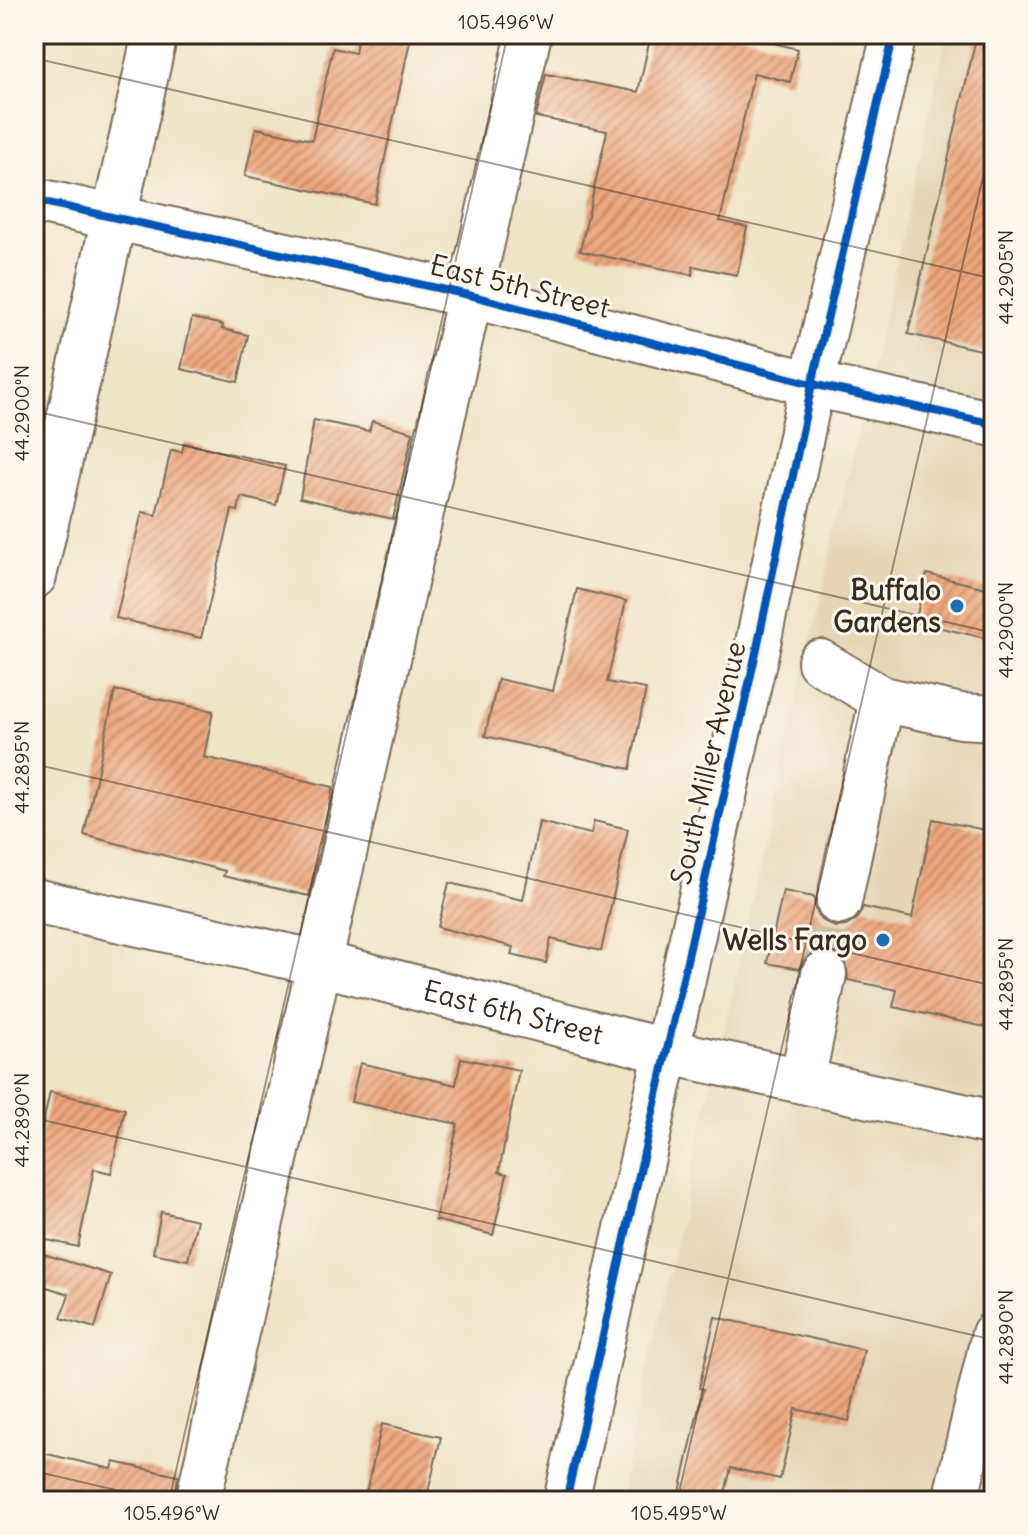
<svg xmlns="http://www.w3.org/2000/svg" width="1028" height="1535" font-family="Delius,sans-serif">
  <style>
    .built { fill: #e6d6b7 }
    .building { fill: url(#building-hatch) }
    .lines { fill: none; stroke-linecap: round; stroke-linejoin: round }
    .minor-tunnel { stroke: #ccbfa5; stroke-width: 44; stroke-dasharray: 44 22; stroke-linecap: butt }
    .minor-casing { stroke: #7a6b59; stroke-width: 48 }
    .minor { stroke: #fff; stroke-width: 44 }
    .cycleway-casing { stroke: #fbf7ec; stroke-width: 13 }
    .cycleway { stroke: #0057b8; stroke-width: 8 }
    .ticks { fill: none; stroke: #3b2a1e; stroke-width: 2; stroke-opacity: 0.45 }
    .poi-dot { fill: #1f6fb2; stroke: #fbf7ec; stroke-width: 3 }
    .labels { text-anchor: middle; stroke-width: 6; stroke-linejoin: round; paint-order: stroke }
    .street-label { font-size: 28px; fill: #3b2a1e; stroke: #fbf7ec }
    .poi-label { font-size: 28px; font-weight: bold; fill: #3b2a1e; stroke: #fbf7ec; text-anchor: end }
    .neatline { fill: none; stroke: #3b2a1e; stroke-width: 3 }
    .ticks-label { font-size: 20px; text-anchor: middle; fill: #3b2a1e }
  </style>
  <defs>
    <pattern id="building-hatch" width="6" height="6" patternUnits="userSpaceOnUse" patternTransform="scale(2)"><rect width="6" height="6" fill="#eca67d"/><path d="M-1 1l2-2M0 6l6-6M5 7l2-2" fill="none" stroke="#c08766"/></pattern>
  </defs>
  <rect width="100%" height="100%" fill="#fbf7ec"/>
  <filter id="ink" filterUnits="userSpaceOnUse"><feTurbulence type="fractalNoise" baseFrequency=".0125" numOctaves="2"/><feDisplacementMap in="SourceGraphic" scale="16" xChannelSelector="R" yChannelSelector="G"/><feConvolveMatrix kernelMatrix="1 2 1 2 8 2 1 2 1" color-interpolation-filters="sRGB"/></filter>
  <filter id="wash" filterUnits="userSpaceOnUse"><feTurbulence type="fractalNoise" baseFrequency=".006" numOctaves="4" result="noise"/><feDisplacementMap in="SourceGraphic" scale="32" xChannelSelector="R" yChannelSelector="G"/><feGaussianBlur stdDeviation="1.8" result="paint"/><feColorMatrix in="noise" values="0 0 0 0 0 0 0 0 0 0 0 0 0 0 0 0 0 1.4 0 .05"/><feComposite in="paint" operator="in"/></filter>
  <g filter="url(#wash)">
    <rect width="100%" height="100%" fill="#f0e4c7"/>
    <path class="built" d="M 947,34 L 994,34 L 994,1501 L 618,1501 Z"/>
    <g id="blocks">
      <path class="building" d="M 358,34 L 380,34 L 410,41 L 375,204 L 245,176 L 256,128 L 312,140 L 333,48 L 355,53 Z
        M 651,34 L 735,34 L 798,49 L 790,82 L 754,73 L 720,221 L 747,227 L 737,275 L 693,266 L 692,275 L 580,251 L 607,131 L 536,117 L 546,74 L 638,92 Z
        M 977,34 L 994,34 L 994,353 L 908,334 Z
        M 192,318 L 223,325 L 222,329 L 248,335 L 238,382 L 181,369 Z
        M 314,420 L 369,431 L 372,421 L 413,432 L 393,519 L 300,498 Z
        M 184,443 L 285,466 L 276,505 L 241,497 L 238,511 L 232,510 L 201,638 L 116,618 L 142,512 L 156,515 L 171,450 L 182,452 Z
        M 927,574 L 994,590 L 994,640 L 915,622 Z
        M 577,589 L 626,601 L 607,682 L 646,689 L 630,769 L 485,736 L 498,679 L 553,691 Z
        M 115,690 L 213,711 L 204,757 L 333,787 L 309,896 L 223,876 L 225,871 L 84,835 Z
        M 933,819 L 994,832 L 994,1029 L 893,1007 L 897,990 L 848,980 L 847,965 L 841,956 L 830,950 L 815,951 L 805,958 L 799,969 L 767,963 L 783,891 L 814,897 L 815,909 L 822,920 L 835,927 L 846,926 L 857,919 L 863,907 L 912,918 Z
        M 594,821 L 628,829 L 601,951 L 551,939 L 546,963 L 511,955 L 513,947 L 438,927 L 449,883 L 523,900 L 539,822 L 591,834 Z
        M 461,1058 L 519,1070 L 499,1172 L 507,1174 L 493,1235 L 435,1220 L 458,1124 L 351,1102 L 360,1063 L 456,1085 Z
        M 50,1092 L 125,1109 L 111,1173 L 94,1169 L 78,1247 L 34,1237 L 34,1165 Z
        M 161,1212 L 197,1220 L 188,1260 L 153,1253 Z
        M 34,1251 L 111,1275 L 95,1328 L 61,1318 L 69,1294 L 34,1283 Z
        M 715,1317 L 864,1350 L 849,1421 L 796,1409 L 780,1479 L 731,1468 L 723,1501 L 678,1501 L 703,1389 L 699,1388 Z
        M 382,1424 L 441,1437 L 426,1501 L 364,1501 Z
        M 34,1451 L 112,1469 L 114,1462 L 178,1476 L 174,1501 L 34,1501 Z"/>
    </g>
  </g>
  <g filter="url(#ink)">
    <use href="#blocks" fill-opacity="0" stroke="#7a6b59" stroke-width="2"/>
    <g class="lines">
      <path class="minor-tunnel" d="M 824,974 L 839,902"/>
      <g class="minor-casing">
        <g id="minor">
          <path d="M 34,200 L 469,295 L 812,384 L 994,424"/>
          <path d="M 34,576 L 155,34"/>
          <path d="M 820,662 L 882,699 L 961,716 L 994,718"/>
          <path id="s1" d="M 34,901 L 319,963 L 665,1051 L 994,1123"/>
          <path d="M 839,902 L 882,699"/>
          <path d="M 802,1081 L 824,974"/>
          <path d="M 198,1501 L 529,34"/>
          <path d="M 566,1501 L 757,648 L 812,384 L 894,34"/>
          <path d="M 955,1501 L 994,1334"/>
        </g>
      </g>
      <use href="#minor" class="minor"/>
      <g class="cycleway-casing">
        <path id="cycleway" d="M 34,200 L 469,295 L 812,384 L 994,424
          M 566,1501 L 757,648 L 812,384 L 894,34"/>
      </g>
      <use href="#cycleway" class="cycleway"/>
    </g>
  </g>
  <path class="ticks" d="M 34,58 L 994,279M 34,411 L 994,633M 34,764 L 994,986M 34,1118 L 994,1340M 34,1471 L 163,1501M 169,1501 L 508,34M 677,1501 L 994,129"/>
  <g class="poi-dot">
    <circle cx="957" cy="606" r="8"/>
    <circle cx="883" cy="940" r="8"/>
  </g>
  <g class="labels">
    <g class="street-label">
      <text transform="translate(520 286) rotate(14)" y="10">East 5th Street</text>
      <text transform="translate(708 763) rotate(-77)" y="10">South Miller Avenue</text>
      <text dy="10" stroke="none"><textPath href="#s1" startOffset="492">East 6th Street</textPath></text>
    </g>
    <g class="poi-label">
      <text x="941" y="600">Buffalo<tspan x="941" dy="32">Gardens</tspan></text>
      <text x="867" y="950">Wells Fargo</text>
    </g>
  </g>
  <rect width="1028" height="1535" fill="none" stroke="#fbf7ec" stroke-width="88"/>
  <rect x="44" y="44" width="940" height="1447" class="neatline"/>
  <g class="ticks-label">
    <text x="506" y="29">105.496°W</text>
    <text transform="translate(1006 277) rotate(-90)" y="7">44.2905°N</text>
    <text transform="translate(22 413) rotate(-90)" y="7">44.2900°N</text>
    <text transform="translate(1006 630) rotate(-90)" y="7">44.2900°N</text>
    <text transform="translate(22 767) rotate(-90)" y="7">44.2895°N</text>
    <text transform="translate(1006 984) rotate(-90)" y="7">44.2895°N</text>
    <text transform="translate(22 1120) rotate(-90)" y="7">44.2890°N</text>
    <text transform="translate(1006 1337) rotate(-90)" y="7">44.2890°N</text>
    <text x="172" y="1520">105.496°W</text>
    <text x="679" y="1520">105.495°W</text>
  </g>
</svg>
